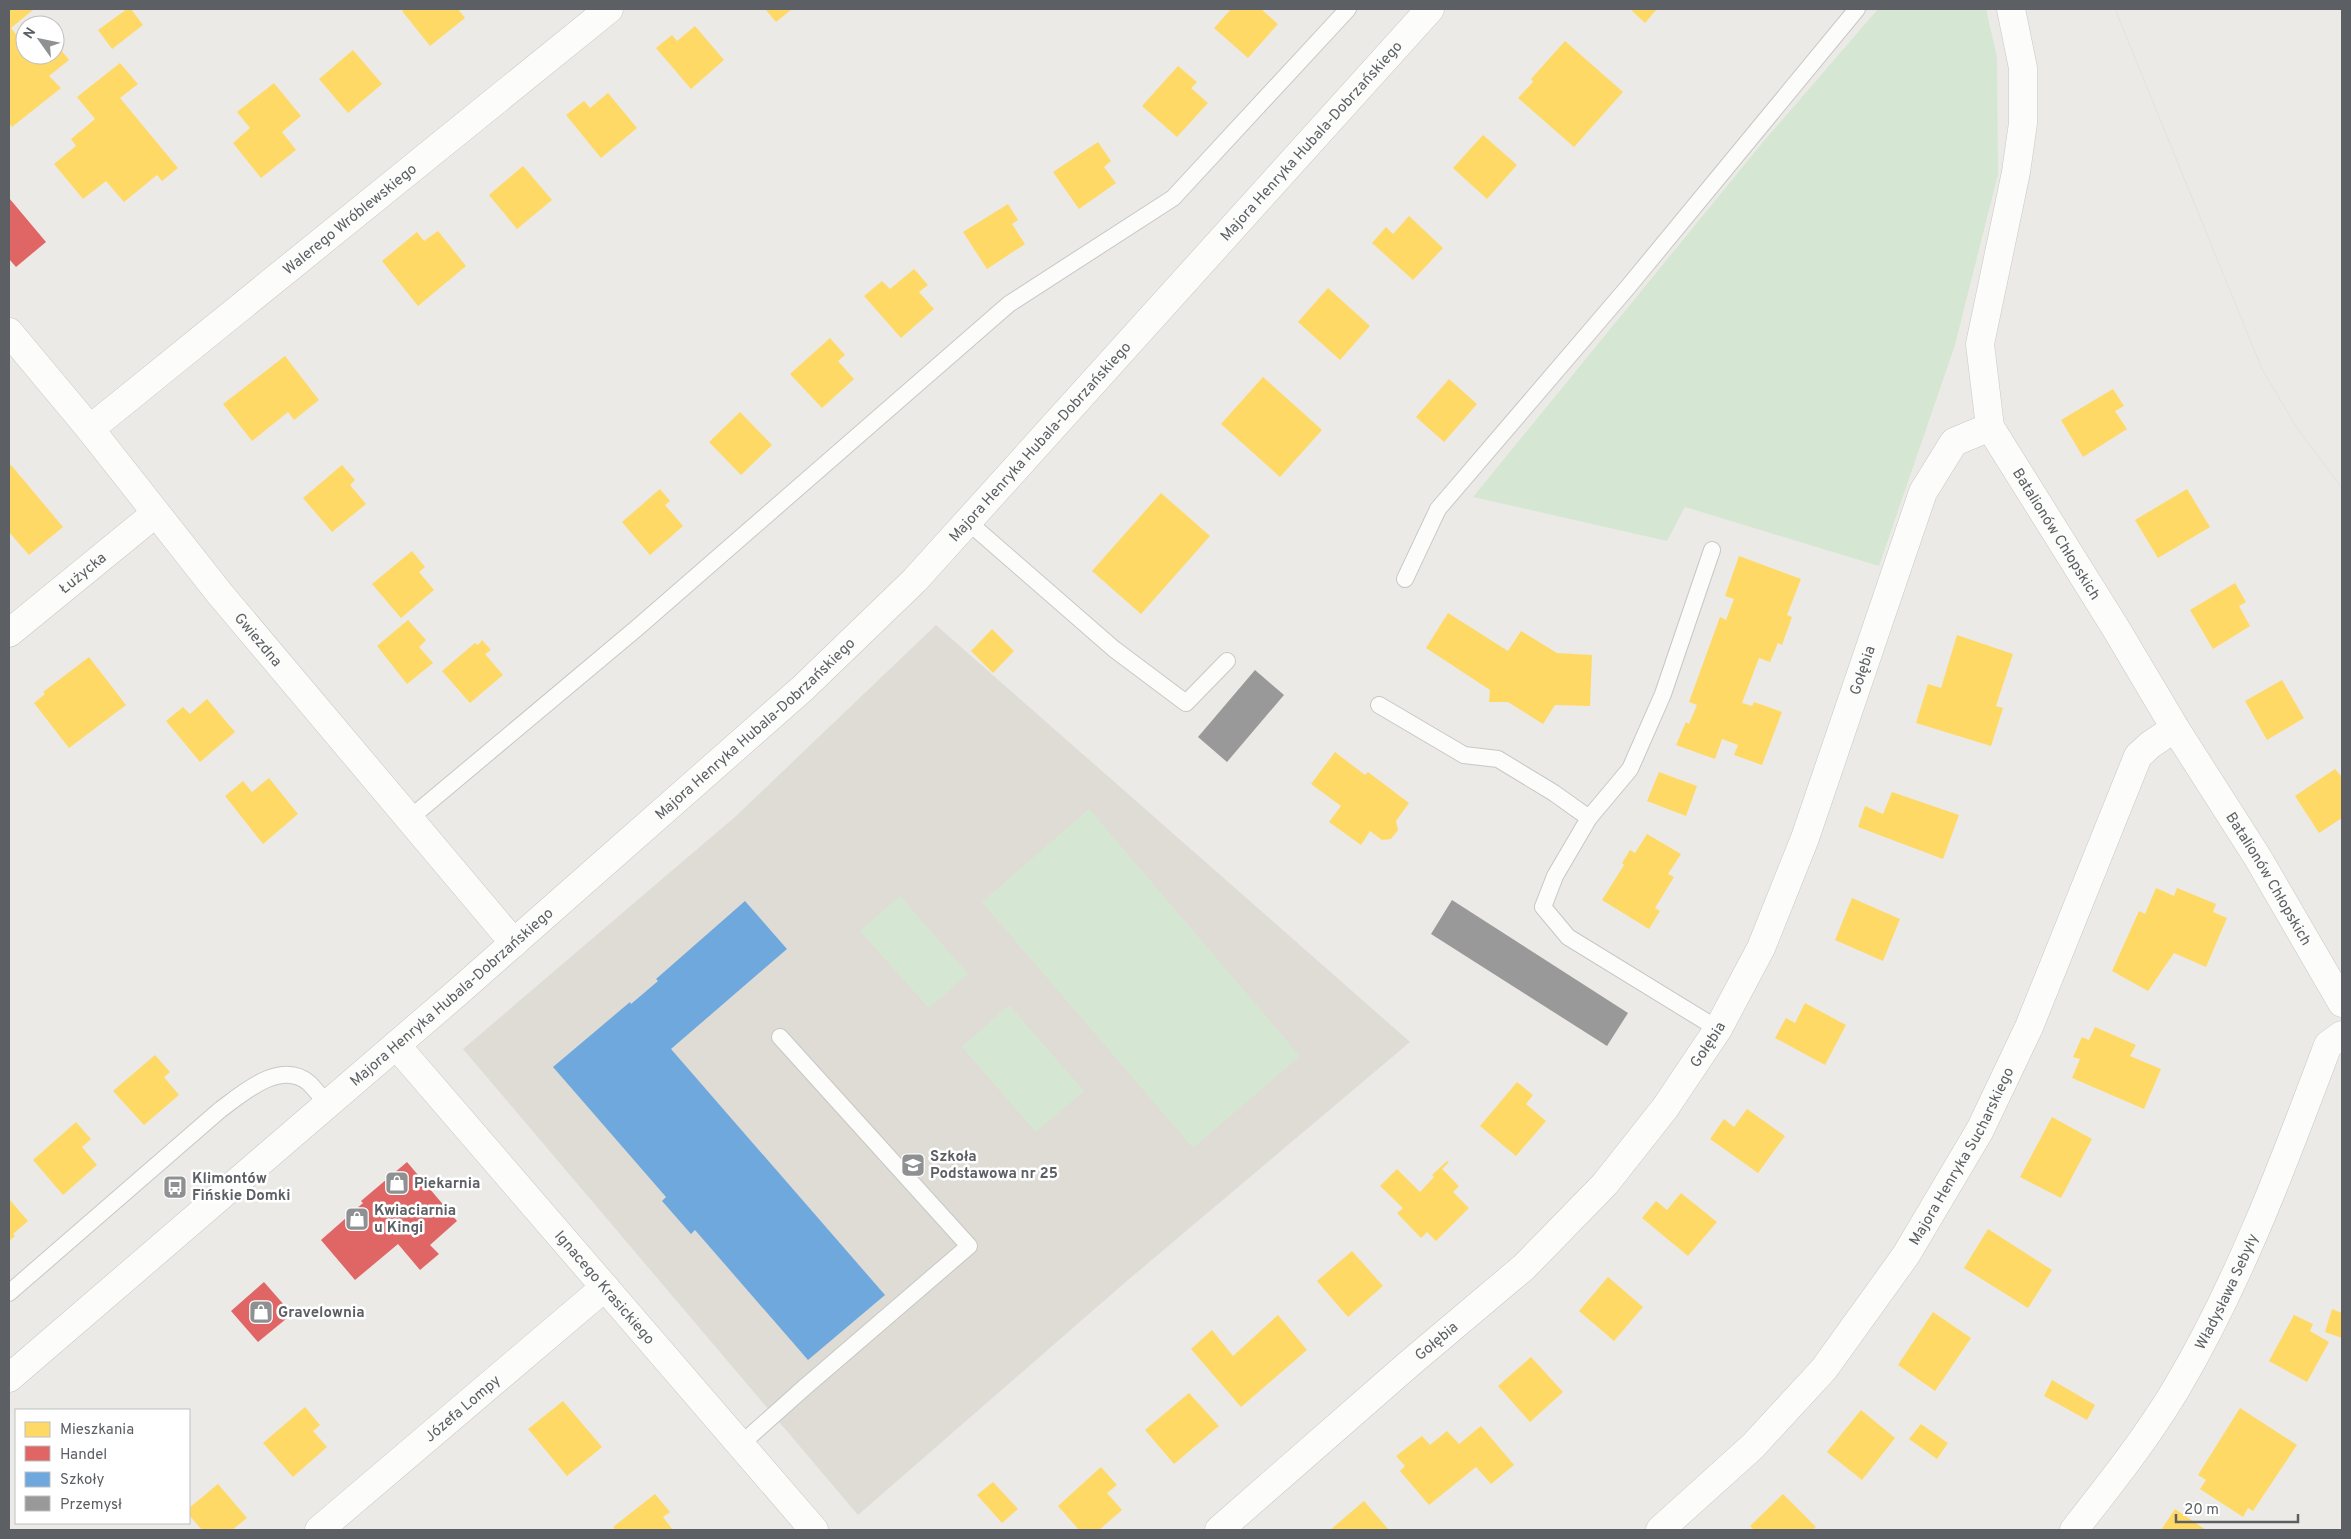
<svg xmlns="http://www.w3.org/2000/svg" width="2351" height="1539" font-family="Overpass,sans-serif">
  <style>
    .education { fill: #dfdcd6 }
    .green { fill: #d5e7d2 }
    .homes { fill: #ffd966 }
    .shops { fill: #e06666 }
    .schools { fill: #6fa8dc }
    .industry { fill: #999 }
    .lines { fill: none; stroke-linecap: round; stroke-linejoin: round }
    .service-casing { stroke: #c8c7c7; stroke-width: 18 }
    .minor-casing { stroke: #c8c7c7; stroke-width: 29 }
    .tertiary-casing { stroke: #c8c7c7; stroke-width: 29 }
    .service { stroke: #fcfcfb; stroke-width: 16 }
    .minor { stroke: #fcfcfb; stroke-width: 28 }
    .tertiary { stroke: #fcfcfb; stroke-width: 28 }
    .tram { stroke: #e3e2e2; stroke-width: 1 }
    .labels { text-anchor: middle; stroke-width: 5; stroke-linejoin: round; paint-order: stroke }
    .street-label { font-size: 15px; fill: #5c6064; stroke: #fff }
    .poi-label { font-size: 15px; font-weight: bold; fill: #5c6064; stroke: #fff; text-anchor: start }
  </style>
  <rect width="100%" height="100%" fill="#eceae6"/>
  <path class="education" d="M 936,625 L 1410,1042 L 1128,1280 L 858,1515 L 463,1049 L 736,816 Z"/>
  <path class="green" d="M 1878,9 L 1986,9 L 1997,57 L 1998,174 L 1955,345 L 1879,566 L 1685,507 L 1667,541 L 1473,497 L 1763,142 Z
    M 1089,809 L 1300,1056 L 1193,1148 L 982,902 Z
    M 900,896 L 968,974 L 929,1008 L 860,931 Z
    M 1009,1005 L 1084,1091 L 1036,1132 L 962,1047 Z"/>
  <path class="homes" d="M 9,9 L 34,9 L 11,28 L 25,46 L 25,55 L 32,55 L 37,61 L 45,55 L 55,55 L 55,47 L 57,45 L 69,60 L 49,76 L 61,88 L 12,127 L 9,123 Z
    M 127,9 L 131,9 L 143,25 L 112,49 L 98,30 Z
    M 406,9 L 458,9 L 465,18 L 430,46 L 402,11 Z
    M 765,9 L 792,9 L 776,22 Z
    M 1231,9 L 1261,9 L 1278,24 L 1248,58 L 1214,28 Z
    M 1630,9 L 1657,9 L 1645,23 Z
    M 695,26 L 724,60 L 691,89 L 656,48 L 672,35 L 677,41 Z
    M 1565,41 L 1623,92 L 1574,147 L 1518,98 L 1533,82 L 1531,79 Z
    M 353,50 L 382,84 L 348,113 L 319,79 Z
    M 120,63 L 138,84 L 120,98 L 178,168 L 162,181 L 157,175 L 124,202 L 106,181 L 83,199 L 54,164 L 76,146 L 71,139 L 95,119 L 77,97 Z
    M 1178,66 L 1197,82 L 1191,88 L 1208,103 L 1177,137 L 1142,106 Z
    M 274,83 L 301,116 L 282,132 L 296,150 L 261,178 L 233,143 L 250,128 L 237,112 Z
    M 608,93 L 637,128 L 601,158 L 566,115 L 584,101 L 590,108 Z
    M 1483,135 L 1517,165 L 1487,199 L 1453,168 Z
    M 1098,142 L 1111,161 L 1104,167 L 1116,183 L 1079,209 L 1053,172 Z
    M 523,166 L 552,200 L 517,229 L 489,195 Z
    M 1008,204 L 1018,220 L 1012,224 L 1025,244 L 987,269 L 963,232 Z
    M 1409,216 L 1443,248 L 1413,280 L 1372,243 L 1386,227 L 1393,234 Z
    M 438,231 L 466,266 L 418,306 L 382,261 L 417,232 L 424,241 Z
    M 914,269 L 928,285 L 919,292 L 934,309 L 901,338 L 864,296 L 882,281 L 890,289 Z
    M 1328,288 L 1370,326 L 1340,360 L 1298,322 Z
    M 830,338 L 845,355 L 838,361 L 854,379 L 822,408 L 790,374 Z
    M 285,356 L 319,400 L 294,420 L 288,412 L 252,441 L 223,404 Z
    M 1263,377 L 1322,430 L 1280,477 L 1221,424 Z
    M 1449,379 L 1477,404 L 1444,442 L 1416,417 Z
    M 2113,389 L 2124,406 L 2115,411 L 2127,429 L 2083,457 L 2061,420 Z
    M 740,412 L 772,445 L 741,475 L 709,442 Z
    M 11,465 L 63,527 L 29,555 L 9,532 L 9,466 Z
    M 342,465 L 355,480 L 350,485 L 366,504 L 332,532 L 303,498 Z
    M 660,489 L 670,501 L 665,505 L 683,526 L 650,555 L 622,522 Z
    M 2187,489 L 2210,527 L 2158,558 L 2135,520 Z
    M 1161,493 L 1210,536 L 1141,614 L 1092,571 Z
    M 412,551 L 425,567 L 419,572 L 434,590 L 401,618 L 372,584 Z
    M 1739,556 L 1801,579 L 1787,615 L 1792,617 L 1782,645 L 1778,643 L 1770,662 L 1759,658 L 1742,703 L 1752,706 L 1754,702 L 1782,712 L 1762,765 L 1734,755 L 1738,745 L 1722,739 L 1715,759 L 1676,745 L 1686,722 L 1689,724 L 1697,705 L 1689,702 L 1720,617 L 1726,620 L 1734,599 L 1725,596 Z
    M 2235,583 L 2246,602 L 2239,606 L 2250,626 L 2213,649 L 2190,610 Z
    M 1448,613 L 1508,651 L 1521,631 L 1557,653 L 1592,655 L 1590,706 L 1555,705 L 1543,724 L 1508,702 L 1489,702 L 1490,690 L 1426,648 Z
    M 408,620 L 426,640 L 419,647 L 433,663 L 407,684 L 377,646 Z
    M 992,629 L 1014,651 L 993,673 L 971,651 Z
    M 1957,635 L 2013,654 L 1996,706 L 2003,708 L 1991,746 L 1916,723 L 1928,684 L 1941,688 Z
    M 482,640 L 491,650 L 485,654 L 503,675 L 470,703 L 442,671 L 475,643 L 478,645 Z
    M 89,657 L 126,705 L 69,748 L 34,703 L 45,694 L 43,692 Z
    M 2282,680 L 2304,718 L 2267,740 L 2245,701 Z
    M 207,699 L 235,732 L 200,762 L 166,721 L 183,707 L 190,714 Z
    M 1335,752 L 1365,775 L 1368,772 L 1409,803 L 1396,821 L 1398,830 L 1391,839 L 1382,840 L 1370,831 L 1361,845 L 1329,822 L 1341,806 L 1311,784 Z
    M 2335,769 L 2342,777 L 2342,818 L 2319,833 L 2295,796 Z
    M 1659,772 L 1697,786 L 1686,816 L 1647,801 Z
    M 269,778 L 298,814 L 263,844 L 225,796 L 243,781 L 252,792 Z
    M 1892,792 L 1959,815 L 1943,859 L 1858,827 L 1865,806 L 1883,814 Z
    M 1647,834 L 1681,854 L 1668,874 L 1674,877 L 1655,908 L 1660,911 L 1649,929 L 1602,900 L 1624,865 L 1622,863 L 1630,850 L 1635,853 Z
    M 2156,888 L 2174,896 L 2177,888 L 2216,904 L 2213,912 L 2227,918 L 2206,967 L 2174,953 L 2148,991 L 2112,971 L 2139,911 L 2145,914 Z
    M 1852,898 L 1900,919 L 1883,961 L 1835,940 Z
    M 1805,1003 L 1846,1025 L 1825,1065 L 1775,1038 L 1786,1018 L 1795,1023 Z
    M 2095,1027 L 2136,1045 L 2130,1056 L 2161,1069 L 2144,1109 L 2072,1078 L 2080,1059 L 2073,1057 L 2082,1037 L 2089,1040 Z
    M 155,1055 L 170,1072 L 164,1077 L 179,1095 L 144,1125 L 113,1091 Z
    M 1517,1082 L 1533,1095 L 1526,1104 L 1546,1121 L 1516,1156 L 1480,1126 Z
    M 1747,1109 L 1785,1136 L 1758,1173 L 1710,1139 L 1724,1119 L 1734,1127 Z
    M 2052,1117 L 2092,1139 L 2061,1198 L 2020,1177 Z
    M 76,1122 L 91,1139 L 82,1147 L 97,1165 L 63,1195 L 33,1160 Z
    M 1447,1161 L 1449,1162 L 1442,1169 L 1459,1186 L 1453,1192 L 1469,1208 L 1436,1241 L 1427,1232 L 1421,1238 L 1397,1213 L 1403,1208 L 1380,1186 L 1397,1169 L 1420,1192 L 1434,1177 L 1432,1175 Z
    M 1681,1193 L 1717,1222 L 1688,1256 L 1642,1218 L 1656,1201 L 1667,1210 Z
    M 9,1199 L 28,1221 L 13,1234 L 15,1236 L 9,1241 Z
    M 1988,1229 L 2052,1270 L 2028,1308 L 1964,1268 Z
    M 1352,1251 L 1383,1286 L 1348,1317 L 1317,1281 Z
    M 1608,1277 L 1643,1307 L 1614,1341 L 1579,1311 Z
    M 2332,1309 L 2342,1313 L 2342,1338 L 2325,1332 Z
    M 1933,1312 L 1971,1338 L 1935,1391 L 1898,1365 Z
    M 1278,1315 L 1307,1350 L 1241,1407 L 1191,1349 L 1212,1330 L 1233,1356 Z
    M 2294,1315 L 2313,1324 L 2310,1331 L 2329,1342 L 2307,1382 L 2269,1361 Z
    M 1531,1357 L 1563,1392 L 1530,1422 L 1498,1386 Z
    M 2052,1380 L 2095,1405 L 2087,1420 L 2044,1396 Z
    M 1189,1393 L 1219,1426 L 1174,1464 L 1145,1430 Z
    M 563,1401 L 602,1447 L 567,1476 L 528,1429 Z
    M 305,1407 L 320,1425 L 313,1431 L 327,1447 L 293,1477 L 263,1443 Z
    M 2240,1408 L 2297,1445 L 2253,1511 L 2248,1508 L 2243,1517 L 2200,1489 L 2206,1480 L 2198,1475 Z
    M 1861,1410 L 1895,1438 L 1862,1480 L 1827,1452 Z
    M 1921,1424 L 1948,1443 L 1937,1459 L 1909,1439 Z
    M 1481,1426 L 1514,1465 L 1491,1484 L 1476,1467 L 1429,1505 L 1400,1471 L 1405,1466 L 1396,1456 L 1422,1436 L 1430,1445 L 1447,1431 L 1459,1444 Z
    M 1101,1467 L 1117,1485 L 1107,1493 L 1122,1510 L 1099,1530 L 1079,1530 L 1058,1506 Z
    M 993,1482 L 1018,1509 L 1002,1523 L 977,1495 Z
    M 218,1484 L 247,1518 L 232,1530 L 202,1530 L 189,1515 L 189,1508 Z
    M 655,1494 L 670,1512 L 663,1517 L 673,1530 L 616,1530 L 613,1527 Z
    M 1783,1494 L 1816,1527 L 1812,1530 L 1754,1530 L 1750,1526 Z
    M 1364,1501 L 1389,1530 L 1330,1530 Z
    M 2175,1509 L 2206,1530 L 2161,1530 Z"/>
  <path class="shops" d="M 9,198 L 46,242 L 16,267 L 9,259 Z
    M 407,1162 L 457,1221 L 430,1245 L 439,1254 L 420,1270 L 398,1244 L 355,1280 L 321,1240 L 363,1203 L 361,1201 Z
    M 264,1282 L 292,1314 L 258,1342 L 231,1311 Z"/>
  <path class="schools" d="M 745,901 L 787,949 L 671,1049 L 885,1295 L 808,1360 L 695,1230 L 691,1234 L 662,1201 L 666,1197 L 553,1067 L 630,1002 L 631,1004 L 658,981 L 656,979 Z"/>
  <path class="industry" d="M 1255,670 L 1284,695 L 1227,762 L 1198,737 Z
    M 1452,900 L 1628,1013 L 1607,1046 L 1431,934 Z"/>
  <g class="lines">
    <g class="service-casing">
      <path id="service" d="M 967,521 L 1114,649 L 1186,703 L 1227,661
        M 1712,550 L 1663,694 L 1630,769 L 1589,818 L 1555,876 L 1543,907 L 1568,937 L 1718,1029
        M 1405,579 L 1438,509 L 1628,287 L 1857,9
        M 1379,705 L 1464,755 L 1498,759 L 1554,793 L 1589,818
        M 409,819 L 637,628 L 1009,304 L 1173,198 L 1348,9
        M 9,1293 L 220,1110 C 243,1093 281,1059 309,1083 C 315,1089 321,1097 327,1103
        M 740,1445 L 805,1387 L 969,1246 L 780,1037"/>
    </g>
    <g class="minor-casing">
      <g id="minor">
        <path id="s1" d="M 2011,9 L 2023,68 L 2023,123 L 2016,172 L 1980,344 L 1990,427 L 2115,627 L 2175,728 L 2258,858 L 2342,1003"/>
        <path id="s2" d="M 9,332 L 90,429 L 220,594 L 514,943"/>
        <path id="s3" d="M 90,429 L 609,9"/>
        <path id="s4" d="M 9,633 L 156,513"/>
        <path id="s5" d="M 396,1045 L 814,1530"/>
        <path id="s6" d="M 319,1530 L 605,1287"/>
        <path id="s7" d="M 1219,1530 L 1410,1363 L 1524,1267 L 1605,1184 L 1665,1108 L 1718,1029 L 1761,948 L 1805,838 L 1923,492 L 1954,442 L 1990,427"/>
        <path id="s8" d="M 1660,1530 L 1753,1446 L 1824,1369 L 1906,1255 L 1980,1130 L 2029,1027 L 2138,756 L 2150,745 L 2175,728"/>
        <path id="s9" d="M 2074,1530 C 2110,1484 2146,1439 2176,1389 C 2240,1281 2284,1162 2328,1045 L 2342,1035"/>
      </g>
    </g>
    <g class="tertiary-casing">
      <g id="tertiary">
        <path id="s10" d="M 9,1378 L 458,992 L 803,688 L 915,580 L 1430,9"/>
      </g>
    </g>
    <use href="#service" class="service"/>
    <use href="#minor" class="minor"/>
    <use href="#tertiary" class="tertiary"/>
    <path class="tram" d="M 2115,9 L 2262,369 L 2297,428 L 2342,488"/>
  </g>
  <defs>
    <g id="school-square" transform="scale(1.25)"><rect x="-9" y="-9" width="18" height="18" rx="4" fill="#8e9092" stroke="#fff"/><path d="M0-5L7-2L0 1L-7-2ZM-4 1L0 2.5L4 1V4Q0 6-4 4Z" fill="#fff"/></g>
    <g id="shop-square" transform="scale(1.25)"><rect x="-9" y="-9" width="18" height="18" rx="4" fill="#8e9092" stroke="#fff"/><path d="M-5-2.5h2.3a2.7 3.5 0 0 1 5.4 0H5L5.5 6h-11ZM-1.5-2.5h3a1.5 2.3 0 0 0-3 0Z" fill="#fff"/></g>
    <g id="bus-square" transform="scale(1.25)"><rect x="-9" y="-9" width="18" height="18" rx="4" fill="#8e9092" stroke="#fff"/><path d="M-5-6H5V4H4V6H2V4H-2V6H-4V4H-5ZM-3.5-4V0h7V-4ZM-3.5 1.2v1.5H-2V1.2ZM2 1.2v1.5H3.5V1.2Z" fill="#fff"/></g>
  </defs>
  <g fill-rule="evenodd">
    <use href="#school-square" x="913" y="1165"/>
    <use href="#shop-square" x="397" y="1183"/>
    <use href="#bus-square" x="175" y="1187"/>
    <use href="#shop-square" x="357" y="1219"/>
    <use href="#shop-square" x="261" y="1312"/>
  </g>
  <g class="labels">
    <g class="street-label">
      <text dy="5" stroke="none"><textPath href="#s10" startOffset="1799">Majora Henryka Hubala-Dobrzańskiego</textPath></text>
      <text dy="5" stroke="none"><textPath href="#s3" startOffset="334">Walerego Wróblewskiego</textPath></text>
      <text dy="5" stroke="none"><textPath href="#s10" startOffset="1394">Majora Henryka Hubala-Dobrzańskiego</textPath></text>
      <text dy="5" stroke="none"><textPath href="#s1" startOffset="550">Batalionów Chłopskich</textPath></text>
      <text dy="5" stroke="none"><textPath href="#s4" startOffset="95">Łużycka</textPath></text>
      <text dy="5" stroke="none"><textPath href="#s2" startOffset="396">Gwiezdna</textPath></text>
      <text dy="5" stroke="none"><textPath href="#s7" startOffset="1098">Gołębia</textPath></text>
      <text dy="5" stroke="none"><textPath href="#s10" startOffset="989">Majora Henryka Hubala-Dobrzańskiego</textPath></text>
      <text dy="5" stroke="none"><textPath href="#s1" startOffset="955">Batalionów Chłopskich</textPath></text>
      <text dy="5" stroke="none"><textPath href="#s10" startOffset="584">Majora Henryka Hubala-Dobrzańskiego</textPath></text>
      <text dy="5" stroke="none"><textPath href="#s7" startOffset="692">Gołębia</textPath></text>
      <text dy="5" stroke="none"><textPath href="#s8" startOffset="484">Majora Henryka Sucharskiego</textPath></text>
      <text dy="5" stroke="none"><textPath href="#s5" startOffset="320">Ignacego Krasickiego</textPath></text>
      <text dy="5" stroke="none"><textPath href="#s9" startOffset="284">Władysława Sebyły</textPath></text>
      <text dy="5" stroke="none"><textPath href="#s7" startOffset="288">Gołębia</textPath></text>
      <text dy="5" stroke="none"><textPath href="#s6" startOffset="188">Józefa Lompy</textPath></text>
    </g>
    <g class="poi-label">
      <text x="930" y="1161">Szkoła<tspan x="930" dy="17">Podstawowa nr 25</tspan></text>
      <text x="192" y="1183">Klimontów<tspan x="192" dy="17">Fińskie Domki</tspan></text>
      <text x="414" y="1188">Piekarnia</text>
      <text x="374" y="1215">Kwiaciarnia<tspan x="374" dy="17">u Kingi</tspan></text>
      <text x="278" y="1317">Gravelownia</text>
    </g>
  </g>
  <rect width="2351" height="1539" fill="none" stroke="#5c6064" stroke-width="20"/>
  <rect x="15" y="1409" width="175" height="115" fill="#ffffff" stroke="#bebfc1"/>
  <rect x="25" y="1422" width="25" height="15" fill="#ffd966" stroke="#bebfc1"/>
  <text x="60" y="1434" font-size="15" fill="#5c6064">Mieszkania</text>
  <rect x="25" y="1446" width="25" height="15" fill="#e06666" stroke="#bebfc1"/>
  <text x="60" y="1459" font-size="15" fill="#5c6064">Handel</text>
  <rect x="25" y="1472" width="25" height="15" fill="#6fa8dc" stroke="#bebfc1"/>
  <text x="60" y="1484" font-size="15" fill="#5c6064">Szkoły</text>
  <rect x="25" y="1496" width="25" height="15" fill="#999999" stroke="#bebfc1"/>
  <text x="60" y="1509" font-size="15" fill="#5c6064">Przemysł</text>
  <g transform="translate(40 40) rotate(303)"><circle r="24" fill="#ffffff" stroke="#bebfc1"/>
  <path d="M0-4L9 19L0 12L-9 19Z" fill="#8e9092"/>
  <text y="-8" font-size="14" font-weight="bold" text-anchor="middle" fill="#5c6064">N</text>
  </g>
  <path d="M2176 1514v8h122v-8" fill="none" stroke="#5c6064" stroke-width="2.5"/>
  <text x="2184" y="1514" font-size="15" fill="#5c6064" stroke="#ffffff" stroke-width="4" paint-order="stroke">20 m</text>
</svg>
